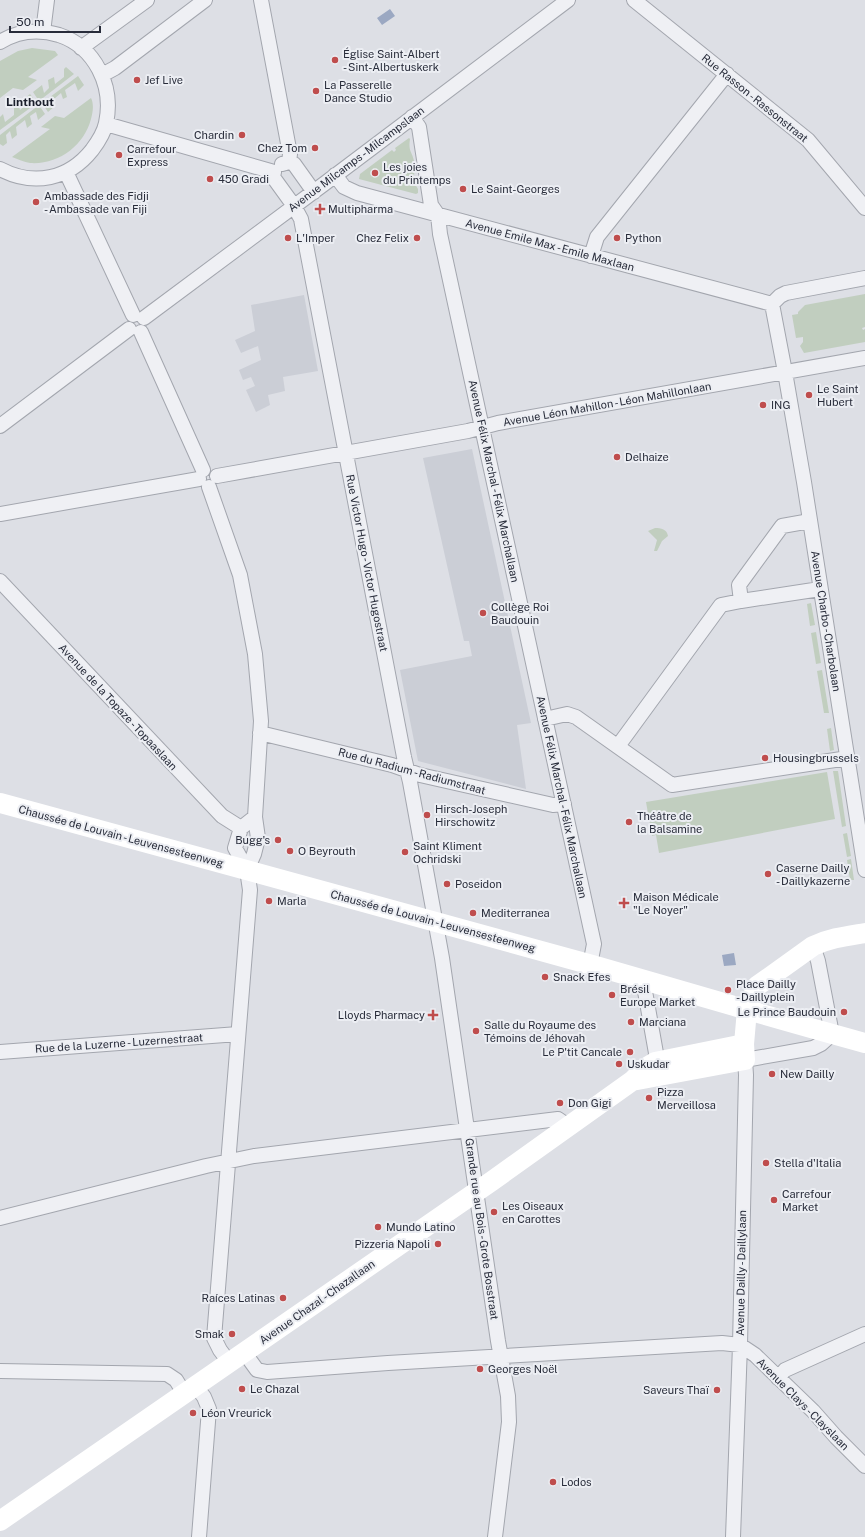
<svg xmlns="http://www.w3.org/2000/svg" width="865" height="1537" font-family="'Public Sans',sans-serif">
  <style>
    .built { fill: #cbced6 }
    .green { fill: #c1cebf }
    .water { fill: #9ba8c2 }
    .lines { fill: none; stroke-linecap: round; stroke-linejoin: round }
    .street-casing { stroke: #a3a6ae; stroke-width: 16 }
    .street { stroke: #eff0f4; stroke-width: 14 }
    .secondary { stroke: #fff; stroke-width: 20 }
    .poi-dot { fill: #bf4d4d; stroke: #eceef3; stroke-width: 1.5 }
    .labels { text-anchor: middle; stroke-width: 4; stroke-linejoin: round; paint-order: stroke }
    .poi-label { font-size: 11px; fill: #282c3a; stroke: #eceef3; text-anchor: start }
    .street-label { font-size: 11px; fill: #282c3a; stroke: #eceef3 }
    .neighbourhood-label { font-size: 12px; font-weight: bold; fill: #1a1e2b; stroke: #eceef3 }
  </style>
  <rect width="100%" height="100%" fill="#dddfe5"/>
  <path class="built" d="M 304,295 L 318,371 L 283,377 L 285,391 L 268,395 L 270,405 L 256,412 L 246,390 L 255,386 L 251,377 L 243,380 L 239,370 L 261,360 L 258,346 L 241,353 L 235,340 L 255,331 L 251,305 Z
    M 472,449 L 531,723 L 517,725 L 526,789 L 418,761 L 400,670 L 472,656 L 469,641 L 464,641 L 423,458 Z"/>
  <path class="green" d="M 32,48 L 55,51 L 58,55 L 28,77 L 37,80 L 23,90 L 13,88 L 0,98 L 0,61 L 18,51 Z
    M 66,67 L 74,74 L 39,101 L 33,92 L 42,85 L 44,93 L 49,88 L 48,80 L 54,77 L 55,84 L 64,77 L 64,69 Z
    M 78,76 L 84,85 L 78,91 L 75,83 L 65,90 L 67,97 L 63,99 L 61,93 L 54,99 L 55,106 L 48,112 L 42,103 Z
    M 30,94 L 37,103 L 0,130 L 0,117 L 3,114 L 5,122 L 14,115 L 14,106 L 18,103 L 20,110 L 26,105 L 24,99 Z
    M 91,98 C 94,104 93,112 91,119 C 84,146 58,165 30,163 C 24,162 18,159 12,157 L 50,129 L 41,127 L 55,116 L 64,118 Z
    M 39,105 L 45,114 L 38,120 L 36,112 L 30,116 L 32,124 L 27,128 L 25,120 L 16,127 L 17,135 L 12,139 L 10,131 L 6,135 L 7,143 L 3,146 L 0,144 L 0,135 Z
    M 409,138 L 410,139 C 408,152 412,151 414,161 C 416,171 411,180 418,189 L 418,193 L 416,194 L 359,179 L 360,174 L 392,150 L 394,152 L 396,150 L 395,148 Z
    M 865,294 L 865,327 L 862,328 L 863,330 L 865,329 L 865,342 L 804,353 L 800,346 L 803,342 L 803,337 L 796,338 L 792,315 L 798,314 L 798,312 L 805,305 Z
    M 655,528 C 661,528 667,529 668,536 L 662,541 L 657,551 L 654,551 L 657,540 L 648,531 Z
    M 811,603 L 815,625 L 810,626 L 807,604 Z
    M 816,632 L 821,663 L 816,664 L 811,633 Z
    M 822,670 L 829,713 L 824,713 L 817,671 Z
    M 831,728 L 834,750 L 830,751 L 827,729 Z
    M 833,771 L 838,771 L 846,826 L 842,827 Z
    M 827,772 L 835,819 L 659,853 L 656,835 L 652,836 L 646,802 Z
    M 847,833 L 851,856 L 847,857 L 843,834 Z
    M 851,859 L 854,880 L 850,880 L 847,860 Z"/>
  <path class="water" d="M 390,9 L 395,16 L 382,25 L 377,18 Z
    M 734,953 L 736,965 L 724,966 L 722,955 Z"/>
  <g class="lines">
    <g class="street-casing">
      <path id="street" d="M 261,0 L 290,154 L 289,162
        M 634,0 L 808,140 L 865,208
        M 43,32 L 47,0
        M 0,42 C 18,31 39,29 59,35 C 95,47 114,86 106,123 C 104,133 98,142 92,150 C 69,179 34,187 0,169
        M 81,48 L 147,0
        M 102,75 L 115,68 L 205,0
        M 412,117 L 419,127 L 431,205 L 438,215 L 440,234 L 594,944 L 590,965
        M 106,124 L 274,172
        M 282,164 L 289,162 L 294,164 L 314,192
        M 66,172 L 133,315
        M 274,172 L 273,177 L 294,206 L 301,219 L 404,757 L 410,782 L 442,958 L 498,1341 L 508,1396 L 509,1422 L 495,1537
        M 335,175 L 344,187 L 357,193 L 772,304
        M 591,256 L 597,237 L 727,74
        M 772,304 L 785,372 L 804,482 L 865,870
        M 772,304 L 780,296 L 786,293 L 865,278
        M 144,318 L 324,184 L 568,0
        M 141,332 L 203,470
        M 0,426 L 129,329
        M 217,476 L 468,431 L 498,423 L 865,358
        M 209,487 L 240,575 L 255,654 L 261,721 L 255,817 L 258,838 L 254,854 L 247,870
        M 0,514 L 199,479
        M 0,581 L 222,816 L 241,828
        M 741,601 L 739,585 L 782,526 L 810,521
        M 545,719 L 567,714 L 576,717 L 672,785 L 848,758
        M 260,733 L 392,765 L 420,775 L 553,805 L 564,804
        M 618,746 L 721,605 L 741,601 L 820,589
        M 643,980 L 656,1053 L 655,1062 L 656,1070
        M 0,1052 L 238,1034
        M 0,1218 L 206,1166 L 254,1156 L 558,1119 L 568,1126
        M 244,1352 L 257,1370 L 267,1372 L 388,1363 L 722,1343 L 740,1345 L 755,1355 L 813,1411 L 836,1437 L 865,1466
        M 229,1362 L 220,1350 L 214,1338 L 250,890 L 247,870 L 235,848 L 241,828 L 255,817
        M 0,1371 L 167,1374 L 176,1380 L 184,1393
        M 778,1378 L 785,1370 L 865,1334
        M 195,1385 L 204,1397 L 209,1409 L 199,1537
        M 733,1537 L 740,1345 L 746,1075 L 745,1060 L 813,1048 L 821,1044 L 832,1034 L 818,961 L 813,946"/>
    </g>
    <use href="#street" class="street"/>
    <path class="secondary" d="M 0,803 C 197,857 395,910 592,965 C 683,991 773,1018 865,1043
      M 632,1081 L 745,1060 L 744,1044 L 747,1010 L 757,986 L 813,946 C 830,938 847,936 865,933
      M 0,1521 L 492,1181 L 632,1081 L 645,1068 L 655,1062 L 744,1044"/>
  </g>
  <g class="poi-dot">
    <circle cx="335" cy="60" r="4"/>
    <circle cx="137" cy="80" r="4"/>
    <circle cx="316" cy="91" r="4"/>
    <circle cx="242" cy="135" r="4"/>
    <circle cx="315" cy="148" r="4"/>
    <circle cx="119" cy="155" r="4"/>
    <circle cx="375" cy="173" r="4"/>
    <circle cx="210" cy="179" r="4"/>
    <circle cx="463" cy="189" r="4"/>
    <circle cx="36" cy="202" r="4"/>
    <path d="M318 203h4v4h4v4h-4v4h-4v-4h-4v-4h4z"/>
    <circle cx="288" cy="238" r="4"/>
    <circle cx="417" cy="238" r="4"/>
    <circle cx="617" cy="238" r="4"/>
    <circle cx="809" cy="395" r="4"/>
    <circle cx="763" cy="405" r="4"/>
    <circle cx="617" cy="457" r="4"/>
    <circle cx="483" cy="613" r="4"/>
    <circle cx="765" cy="758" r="4"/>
    <circle cx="427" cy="815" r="4"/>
    <circle cx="629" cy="822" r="4"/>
    <circle cx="278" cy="840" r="4"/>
    <circle cx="290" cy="851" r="4"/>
    <circle cx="405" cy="852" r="4"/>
    <circle cx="768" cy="874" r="4"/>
    <circle cx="447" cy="884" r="4"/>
    <circle cx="269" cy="901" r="4"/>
    <path d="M622 897h4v4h4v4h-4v4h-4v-4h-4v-4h4z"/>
    <circle cx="473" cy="913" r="4"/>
    <circle cx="545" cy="977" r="4"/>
    <circle cx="728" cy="990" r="4"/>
    <circle cx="612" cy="995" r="4"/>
    <circle cx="844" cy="1012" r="4"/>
    <path d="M431 1009h4v4h4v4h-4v4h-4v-4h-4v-4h4z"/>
    <circle cx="631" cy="1022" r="4"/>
    <circle cx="476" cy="1031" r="4"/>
    <circle cx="630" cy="1052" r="4"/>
    <circle cx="619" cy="1064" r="4"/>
    <circle cx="772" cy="1074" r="4"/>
    <circle cx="649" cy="1098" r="4"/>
    <circle cx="560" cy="1103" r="4"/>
    <circle cx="766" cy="1163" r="4"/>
    <circle cx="774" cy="1200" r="4"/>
    <circle cx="494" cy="1212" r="4"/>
    <circle cx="378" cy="1227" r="4"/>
    <circle cx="438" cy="1244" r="4"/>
    <circle cx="283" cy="1298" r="4"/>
    <circle cx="232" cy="1334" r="4"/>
    <circle cx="480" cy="1369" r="4"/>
    <circle cx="242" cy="1389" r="4"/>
    <circle cx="717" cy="1390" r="4"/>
    <circle cx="193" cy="1413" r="4"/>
    <circle cx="553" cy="1482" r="4"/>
  </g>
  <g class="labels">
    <g class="poi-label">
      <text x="343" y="58">Église Saint-Albert<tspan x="343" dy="13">- Sint-Albertuskerk</tspan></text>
      <text x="145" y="84">Jef Live</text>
      <text x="324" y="89">La Passerelle<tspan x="324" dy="13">Dance Studio</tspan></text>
      <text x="234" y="139" text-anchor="end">Chardin</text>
      <text x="307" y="152" text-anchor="end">Chez Tom</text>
      <text x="127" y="153">Carrefour<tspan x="127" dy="13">Express</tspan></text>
      <text x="383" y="171">Les joies<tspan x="383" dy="13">du Printemps</tspan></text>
      <text x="218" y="183">450 Gradi</text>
      <text x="471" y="193">Le Saint-Georges</text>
      <text x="44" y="200">Ambassade des Fidji<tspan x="44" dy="13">- Ambassade van Fiji</tspan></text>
      <text x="328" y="213">Multipharma</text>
      <text x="296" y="242">L'Imper</text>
      <text x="409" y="242" text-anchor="end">Chez Felix</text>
      <text x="625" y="242">Python</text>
      <text x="817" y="393">Le Saint<tspan x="817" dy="13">Hubert</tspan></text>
      <text x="771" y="409">ING</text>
      <text x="625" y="461">Delhaize</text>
      <text x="491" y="611">Collège Roi<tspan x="491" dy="13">Baudouin</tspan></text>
      <text x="773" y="762">Housingbrussels</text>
      <text x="435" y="813">Hirsch-Joseph<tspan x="435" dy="13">Hirschowitz</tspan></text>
      <text x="637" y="820">Théâtre de<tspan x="637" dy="13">la Balsamine</tspan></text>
      <text x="270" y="844" text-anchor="end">Bugg's</text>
      <text x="413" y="850">Saint Kliment<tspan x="413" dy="13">Ochridski</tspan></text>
      <text x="298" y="855">O Beyrouth</text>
      <text x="776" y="872">Caserne Dailly<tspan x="776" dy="13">- Daillykazerne</tspan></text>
      <text x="455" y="888">Poseidon</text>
      <text x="633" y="901">Maison Médicale<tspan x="633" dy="13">"Le Noyer"</tspan></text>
      <text x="277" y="905">Marla</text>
      <text x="481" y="917">Mediterranea</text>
      <text x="553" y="981">Snack Efes</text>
      <text x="736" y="988">Place Dailly<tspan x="736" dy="13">- Daillyplein</tspan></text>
      <text x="620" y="993">Brésil<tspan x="620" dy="13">Europe Market</tspan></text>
      <text x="836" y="1016" text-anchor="end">Le Prince Baudouin</text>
      <text x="425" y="1019" text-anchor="end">Lloyds Pharmacy</text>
      <text x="639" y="1026">Marciana</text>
      <text x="484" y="1029">Salle du Royaume des<tspan x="484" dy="13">Témoins de Jéhovah</tspan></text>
      <text x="622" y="1056" text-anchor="end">Le P'tit Cancale</text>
      <text x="627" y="1068">Uskudar</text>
      <text x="780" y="1078">New Dailly</text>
      <text x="657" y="1096">Pizza<tspan x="657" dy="13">Merveillosa</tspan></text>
      <text x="568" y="1107">Don Gigi</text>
      <text x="774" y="1167">Stella d'Italia</text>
      <text x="782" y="1198">Carrefour<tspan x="782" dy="13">Market</tspan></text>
      <text x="502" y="1210">Les Oiseaux<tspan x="502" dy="13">en Carottes</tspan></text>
      <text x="386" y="1231">Mundo Latino</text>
      <text x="430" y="1248" text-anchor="end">Pizzeria Napoli</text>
      <text x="275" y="1302" text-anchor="end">Raíces Latinas</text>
      <text x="224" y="1338" text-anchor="end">Smak</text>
      <text x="488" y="1373">Georges Noël</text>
      <text x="250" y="1393">Le Chazal</text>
      <text x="709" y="1394" text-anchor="end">Saveurs Thaï</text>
      <text x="201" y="1417">Léon Vreurick</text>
      <text x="561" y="1486">Lodos</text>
    </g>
    <g class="street-label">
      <text transform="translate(755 98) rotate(39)" y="4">Rue Rasson - Rassonstraat</text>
      <text transform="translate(356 159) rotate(-37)" y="4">Avenue Milcamps - Milcampslaan</text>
      <text transform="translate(550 245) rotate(15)" y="4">Avenue Emile Max - Emile Maxlaan</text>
      <text transform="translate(607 404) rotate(-10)" y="4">Avenue Léon Mahillon - Léon Mahillonlaan</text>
      <text transform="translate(494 481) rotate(78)" y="4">Avenue Félix Marchal - Félix Marchallaan</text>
      <text transform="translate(367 563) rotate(79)" y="4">Rue Victor Hugo - Victor Hugostraat</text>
      <text transform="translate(826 621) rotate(81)" y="4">Avenue Charbo - Charbolaan</text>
      <text transform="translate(118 707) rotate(47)" y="4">Avenue de la Topaze - Topaaslaan</text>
      <text transform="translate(412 771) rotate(15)" y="4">Rue du Radium - Radiumstraat</text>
      <text transform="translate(562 797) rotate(78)" y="4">Avenue Félix Marchal - Félix Marchallaan</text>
      <text transform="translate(121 836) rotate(15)" y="4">Chaussée de Louvain - Leuvensesteenweg</text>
      <text transform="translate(433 921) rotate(15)" y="4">Chaussée de Louvain - Leuvensesteenweg</text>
      <text transform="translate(119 1043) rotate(-4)" y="4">Rue de la Luzerne - Luzernestraat</text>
      <text transform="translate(482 1229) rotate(82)" y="4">Grande rue au Bois - Grote Bosstraat</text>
      <text transform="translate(741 1273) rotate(-89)" y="4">Avenue Dailly - Daillylaan</text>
      <text transform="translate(317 1302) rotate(-35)" y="4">Avenue Chazal - Chazallaan</text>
      <text transform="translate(803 1404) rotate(45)" y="4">Avenue Clays - Clayslaan</text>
    </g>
    <g class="neighbourhood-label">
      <text x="30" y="106">Linthout</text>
    </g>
  </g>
  <path d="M10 26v6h90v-6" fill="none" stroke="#282c3a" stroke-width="2"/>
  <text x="16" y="26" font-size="12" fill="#282c3a" stroke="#eceef3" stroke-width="3" paint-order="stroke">50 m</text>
</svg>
